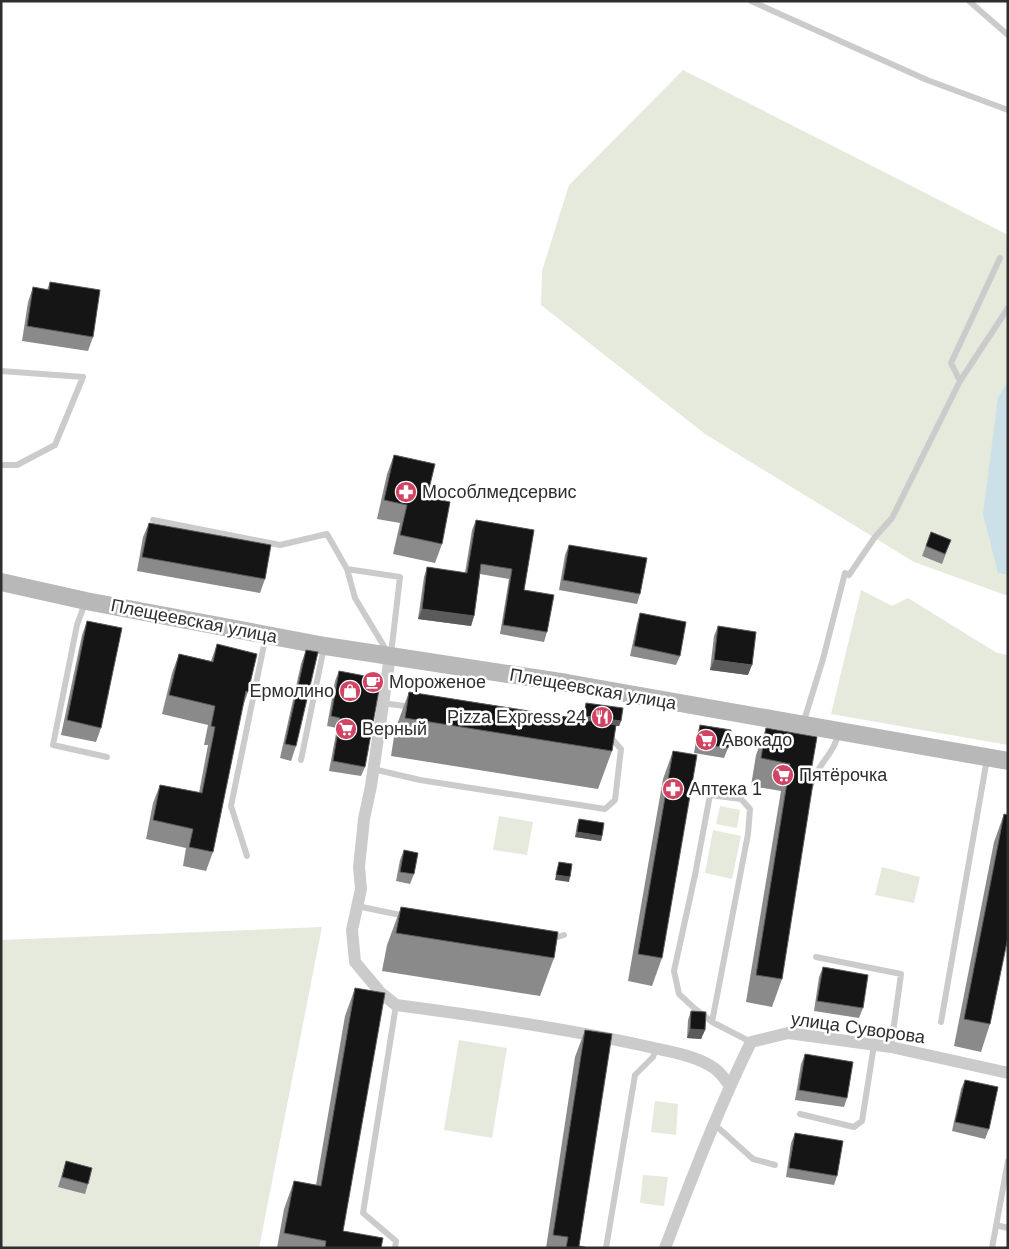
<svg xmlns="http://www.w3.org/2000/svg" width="1009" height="1249" font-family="Helvetica,sans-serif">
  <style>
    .green { fill: #e6eadd }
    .water { fill: #cbe1e7 }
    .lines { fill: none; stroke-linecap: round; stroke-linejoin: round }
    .lane { stroke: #cbcbcb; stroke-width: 6 }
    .street { stroke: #cbcbcb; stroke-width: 12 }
    .secondary { stroke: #b8b8b8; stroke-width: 18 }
    .wall { fill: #8a8a8a }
    .shaded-wall { fill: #5b5b5b }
    .building { fill: #151515; stroke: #5b5b5b }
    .labels { text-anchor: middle; stroke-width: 5; stroke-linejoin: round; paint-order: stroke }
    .poi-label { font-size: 18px; fill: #2e2e2e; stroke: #fff; text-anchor: start }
    .street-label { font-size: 18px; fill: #2e2e2e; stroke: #fff }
  </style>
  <rect width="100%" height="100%" fill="#fff"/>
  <path class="green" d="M 683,70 L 1008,235 L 1008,381 L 998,397 L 998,573 L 1008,575 L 1008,596 L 914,562 L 705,434 L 541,305 L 542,271 L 569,185 Z
    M 861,590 L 892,606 L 908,598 L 997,653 L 1008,655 L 1008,745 L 831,714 Z
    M 720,806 L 740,810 L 737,828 L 716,824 Z
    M 499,816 L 533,822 L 527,855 L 493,850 Z
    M 713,830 L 741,836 L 732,879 L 705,873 Z
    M 882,867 L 920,877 L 914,903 L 875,895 Z
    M 322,927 L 259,1248 L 1,1248 L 1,940 Z
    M 459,1040 L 507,1048 L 492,1138 L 444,1130 Z
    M 655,1101 L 678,1104 L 676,1135 L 651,1132 Z
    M 643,1175 L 668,1177 L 664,1206 L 640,1203 Z"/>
  <path class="water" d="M 1008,381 L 1008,575 L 998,573 L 983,514 L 998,397 Z"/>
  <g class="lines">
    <path class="lane" d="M 751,1 L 927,80 L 1008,110
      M 969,1 L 1008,35
      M 1,371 L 83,377 L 55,445 L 17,465 L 1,465
      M 960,381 L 951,363 L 1000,258
      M 153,520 L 280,545 L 327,534 L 347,569 L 355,598 L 388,653
      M 347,569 L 400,577 L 391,654
      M 849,575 L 875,537 L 892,518 L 960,381 L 1008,308
      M 85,603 L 77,625 L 53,745 L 107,757
      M 383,703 L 411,707
      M 803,724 L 823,659 L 845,573
      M 301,760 L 324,647
      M 373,769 L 420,780 L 605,809 L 615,800 L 621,749 L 612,739 L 606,738
      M 811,785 C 816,766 836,752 838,733
      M 247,856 L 231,806 L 266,635
      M 357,906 L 405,916
      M 551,939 L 564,935
      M 816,957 L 901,974 L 891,1047
      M 712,1022 L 748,834 L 750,809 L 741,799 L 710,795 L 695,875 L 674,971 L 679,994 L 693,1007 L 712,1022 L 751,1042
      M 941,1022 L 987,759
      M 800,1114 L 854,1127 L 862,1121 L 874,1045
      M 714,1124 L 753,1159 L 775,1165
      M 996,1225 L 1008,1228
      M 395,1248 L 396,1241 L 363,1213 L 396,1005
      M 606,1248 L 635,1075 L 653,1057 L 656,1049
      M 992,1248 L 1008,1161"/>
    <path class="street" d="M 390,656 L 371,786 L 364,819 L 359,867 L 361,889 L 352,930 L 355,962 L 381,993 L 396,1005 C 480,1016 563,1028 645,1046 C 667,1051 695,1055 714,1068 C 720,1072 725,1079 729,1085
      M 665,1248 C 692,1178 718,1109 751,1042 L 788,1033 L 891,1047 L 1008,1073"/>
    <path class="secondary" d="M 1,582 L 86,601 L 325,646 L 567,683 L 1008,761"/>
  </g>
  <path class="wall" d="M 50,282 L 93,337 L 88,351 L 22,341 L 28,302 L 33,287 L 47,290 Z
    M 394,455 L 427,497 L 442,544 L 435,563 L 393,554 L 400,523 L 377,519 L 387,474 Z
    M 476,520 L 534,530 L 524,590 L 547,632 L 544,642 L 500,634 L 509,579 L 480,574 L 474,616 L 471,626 L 418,619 L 424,577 L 427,567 L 465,573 L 472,530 Z
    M 149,523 L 265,579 L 260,593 L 137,571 L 143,537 Z
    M 931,532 L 951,540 L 942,564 L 922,556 Z
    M 569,545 L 640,594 L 637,604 L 559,590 L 565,555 Z
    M 640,613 L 680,656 L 676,665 L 630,656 L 637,623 Z
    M 87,621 L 101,728 L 96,742 L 61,735 L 82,635 Z
    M 718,626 L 748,675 L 710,670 L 714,636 Z
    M 217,644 L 248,692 L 243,706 L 213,852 L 206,871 L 183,866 L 186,848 L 146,839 L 153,803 L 160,785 L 199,793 L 208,745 L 204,745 L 208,725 L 162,714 L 172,673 L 179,654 L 211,661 Z
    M 306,650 L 296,746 L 291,761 L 280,758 L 301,664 Z
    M 339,671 L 365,767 L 361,776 L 329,771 L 337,728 L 327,726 L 335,681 Z
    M 409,692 L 583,719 L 585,707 L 586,703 L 621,721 L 619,726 L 616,726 L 612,751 L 598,789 L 391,756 L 395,730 Z
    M 700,725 L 728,748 L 724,758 L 694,753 L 697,735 Z
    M 766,728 L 810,777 L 782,979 L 772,1007 L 746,1002 L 781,791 L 751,786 L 756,755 Z
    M 673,751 L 662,958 L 652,986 L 628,981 L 663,779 Z
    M 1004,814 L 990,1024 L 981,1052 L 954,1046 L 994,842 Z
    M 579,819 L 602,836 L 601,841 L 575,837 L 577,824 Z
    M 404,850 L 414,874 L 410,884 L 396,881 L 400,860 Z
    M 401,907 L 554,958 L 540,996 L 382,971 L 387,945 Z
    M 823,967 L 863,1008 L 859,1018 L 814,1011 L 819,977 Z
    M 355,988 L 343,1231 L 381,1248 L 277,1248 L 284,1209 L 294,1181 L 316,1185 L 345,1016 Z
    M 691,1011 L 705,1030 L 701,1039 L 687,1038 L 688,1020 Z
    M 585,1030 L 579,1246 L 589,1248 L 546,1248 L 575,1057 Z
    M 805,1054 L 847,1098 L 844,1107 L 795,1100 L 801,1064 Z
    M 965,1080 L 989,1129 L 985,1139 L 952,1131 L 961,1089 Z
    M 795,1133 L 837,1176 L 834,1185 L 786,1177 L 791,1143 Z
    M 66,1161 L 88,1184 L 85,1194 L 58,1187 Z"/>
  <path class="shaded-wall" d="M 422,609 L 474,616 L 471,626 L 418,619 Z
    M 714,660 L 752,665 L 748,675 L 710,670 Z
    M 584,716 L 621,721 L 619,726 L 583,721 Z
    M 577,832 L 602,836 L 601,841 L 575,837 Z
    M 556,875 L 570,877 L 569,882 L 555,880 Z
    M 690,1029 L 705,1030 L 701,1039 L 687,1038 Z"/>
  <path class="building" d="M 50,282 L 100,290 L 93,337 L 27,326 L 33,287 L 49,290 Z
    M 394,455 L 435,464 L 427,497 L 450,502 L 442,544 L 400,535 L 407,505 L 384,500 Z
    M 476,520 L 534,530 L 524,590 L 554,595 L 547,632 L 503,625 L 512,569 L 481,564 L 474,616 L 422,609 L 427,567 L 467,573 Z
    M 149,523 L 271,545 L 265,579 L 142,557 Z
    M 931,532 L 951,540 L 945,554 L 926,546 Z
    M 569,545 L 647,558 L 640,594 L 563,580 Z
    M 640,613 L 686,622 L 680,656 L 634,646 Z
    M 87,621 L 122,628 L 101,728 L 67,720 Z
    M 718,626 L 756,632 L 752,665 L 714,660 Z
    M 217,644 L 257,654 L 248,692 L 246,691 L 213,852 L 189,847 L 193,829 L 153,820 L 160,785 L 202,793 L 215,727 L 211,726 L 215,706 L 169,695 L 179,654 L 213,662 Z
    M 306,650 L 318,652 L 296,746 L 285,744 Z
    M 339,671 L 381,679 L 365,767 L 333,761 L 340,718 L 331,716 Z
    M 409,692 L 616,725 L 612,751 L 405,718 Z
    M 586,703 L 623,708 L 621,721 L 584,716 Z
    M 700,725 L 731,730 L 728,748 L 697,743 Z
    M 766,728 L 817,737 L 810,777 L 814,777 L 782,979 L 756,975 L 790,764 L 761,758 Z
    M 673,751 L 697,755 L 662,958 L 638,954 Z
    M 1004,814 L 1008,815 L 1008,937 L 990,1024 L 964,1019 Z
    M 579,819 L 604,823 L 602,836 L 577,832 Z
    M 404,850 L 418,853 L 414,874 L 400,872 Z
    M 559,862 L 572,864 L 570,877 L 556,875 Z
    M 401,907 L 558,932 L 554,958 L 396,933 Z
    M 823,967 L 868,975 L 863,1008 L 817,1001 Z
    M 355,988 L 385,993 L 343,1231 L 383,1238 L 381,1248 L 325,1248 L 326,1241 L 284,1233 L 294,1181 L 321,1186 Z
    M 691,1011 L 706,1012 L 705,1030 L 690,1029 Z
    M 585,1030 L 612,1034 L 579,1246 L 589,1248 L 566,1248 L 568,1237 L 553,1235 Z
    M 805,1054 L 853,1062 L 847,1098 L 799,1090 Z
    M 965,1080 L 998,1087 L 989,1129 L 955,1122 Z
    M 795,1133 L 843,1141 L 837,1176 L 789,1168 Z
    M 66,1161 L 92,1168 L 88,1184 L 62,1177 Z"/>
  <defs>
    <g id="pharmacy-disc" transform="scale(1.125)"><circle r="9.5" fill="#d14463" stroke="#fff"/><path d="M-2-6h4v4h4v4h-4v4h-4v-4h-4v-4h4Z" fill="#fff"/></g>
    <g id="cafe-disc" transform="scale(1.125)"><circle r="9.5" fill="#d14463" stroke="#fff"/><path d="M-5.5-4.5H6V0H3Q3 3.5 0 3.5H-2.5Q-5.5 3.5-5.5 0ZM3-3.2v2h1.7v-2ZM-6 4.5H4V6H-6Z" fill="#fff"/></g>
    <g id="shop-disc" transform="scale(1.125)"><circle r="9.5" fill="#d14463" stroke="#fff"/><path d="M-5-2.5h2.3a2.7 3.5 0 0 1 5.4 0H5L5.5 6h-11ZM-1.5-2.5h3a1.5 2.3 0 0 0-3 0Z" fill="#fff"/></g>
    <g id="restaurant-disc" transform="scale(1.125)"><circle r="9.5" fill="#d14463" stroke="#fff"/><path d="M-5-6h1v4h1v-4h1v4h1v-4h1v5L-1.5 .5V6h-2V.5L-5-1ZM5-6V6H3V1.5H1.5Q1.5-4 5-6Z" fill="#fff"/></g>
    <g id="supermarket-disc" transform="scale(1.125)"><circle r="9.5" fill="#d14463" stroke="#fff"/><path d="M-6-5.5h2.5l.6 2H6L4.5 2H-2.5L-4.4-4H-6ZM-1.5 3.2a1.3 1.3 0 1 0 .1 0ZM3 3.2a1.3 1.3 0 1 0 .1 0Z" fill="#fff"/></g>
  </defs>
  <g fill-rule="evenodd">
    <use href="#pharmacy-disc" x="406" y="492"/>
    <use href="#cafe-disc" x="373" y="682"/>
    <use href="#shop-disc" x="350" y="691"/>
    <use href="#restaurant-disc" x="602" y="717"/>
    <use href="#supermarket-disc" x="346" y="729"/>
    <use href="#supermarket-disc" x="706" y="740"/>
    <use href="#supermarket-disc" x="783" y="775"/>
    <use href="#pharmacy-disc" x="673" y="789"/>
  </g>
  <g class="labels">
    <g class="poi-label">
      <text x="422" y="498">Мособлмедсервис</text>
      <text x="389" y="688">Мороженое</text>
      <text x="334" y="697" text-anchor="end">Ермолино</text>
      <text x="586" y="723" text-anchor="end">Pizza Express 24</text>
      <text x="362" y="735">Верный</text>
      <text x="722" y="746">Авокадо</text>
      <text x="799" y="781">Пятёрочка</text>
      <text x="689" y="795">Аптека 1</text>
    </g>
    <g class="street-label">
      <text transform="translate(194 621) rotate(11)" y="6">Плещеевская улица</text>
      <text transform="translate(593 689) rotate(10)" y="6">Плещеевская улица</text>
      <text transform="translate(858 1028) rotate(8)" y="6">улица Суворова</text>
    </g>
  </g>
  <rect width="1009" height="1249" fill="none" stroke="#2e2e2e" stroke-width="5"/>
</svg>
